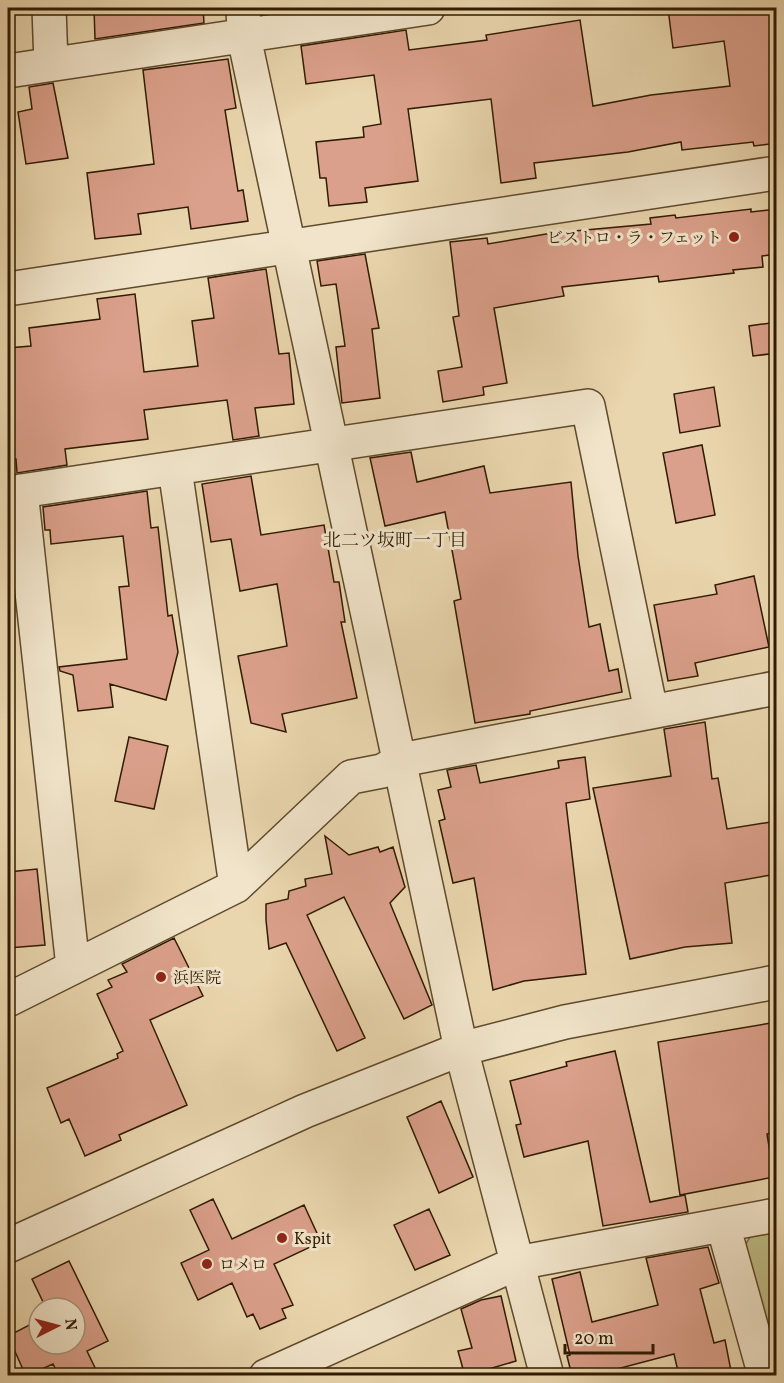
<svg xmlns="http://www.w3.org/2000/svg" width="784" height="1383" font-family="Vollkorn,'Noto Serif JP',serif">
  <style>
    .green { fill: #bebc85; stroke: #776c43; stroke-width: 1.5 }
    .building { fill: #dba08b; stroke: #301b01; stroke-width: 1.5 }
    .lines { fill: none; stroke-linecap: round; stroke-linejoin: round }
    .minor-casing { stroke: #5e4a2c; stroke-width: 36 }
    .minor { stroke: #f1e4ca; stroke-width: 33 }
    .poi-dot { fill: #8f2418; stroke: #f1e4ca; stroke-width: 2 }
    .labels { text-anchor: middle; stroke-width: 6; stroke-linejoin: round; paint-order: stroke }
    .poi-label { font-size: 16px; fill: #301b01; stroke: #f1e4ca; text-anchor: start }
    .neighbourhood-label { font-size: 18px; fill: #301b01; stroke: #f1e4ca }
  </style>
  <rect width="100%" height="100%" fill="#ead6ae"/>
  <filter id="stains"><feTurbulence type="fractalNoise" baseFrequency=".00333" numOctaves="4"/><feColorMatrix values="0 0 0 0 .2 0 0 0 0 .09 0 0 0 0 .02 0 0 0 .5 -.17"/></filter>
  <radialGradient id="worn" r=".72"><stop offset=".6" stop-color="#630" stop-opacity="0"/><stop offset="1" stop-color="#630" stop-opacity=".3"/></radialGradient>
  <path class="green" d="M 776,1232 L 776,1365 L 744,1247 L 750,1237 Z"/>
  <path class="building" d="M 94,8 L 203,8 L 204,23 L 95,39 Z
    M 668,8 L 777,8 L 777,143 L 754,146 L 753,142 L 682,150 L 681,142 L 628,152 L 534,163 L 536,178 L 501,183 L 491,99 L 408,109 L 418,181 L 365,188 L 367,202 L 329,206 L 326,178 L 320,178 L 316,142 L 364,137 L 363,127 L 381,124 L 374,75 L 306,84 L 301,46 L 406,30 L 409,50 L 487,40 L 486,35 L 580,20 L 593,106 L 651,95 L 730,86 L 724,41 L 673,48 Z
    M 228,59 L 236,108 L 225,110 L 238,191 L 243,190 L 248,221 L 191,229 L 188,207 L 138,214 L 141,234 L 95,239 L 87,173 L 154,164 L 143,70 Z
    M 53,83 L 68,158 L 26,164 L 18,112 L 32,109 L 29,87 Z
    M 751,209 L 751,212 L 777,209 L 777,254 L 762,256 L 763,267 L 733,270 L 734,273 L 659,282 L 658,276 L 562,287 L 564,296 L 494,308 L 507,383 L 483,387 L 484,395 L 443,402 L 438,371 L 462,367 L 453,317 L 459,316 L 450,242 L 487,238 L 488,244 L 552,233 L 651,224 L 650,218 L 675,215 L 676,218 Z
    M 365,254 L 379,328 L 372,329 L 380,398 L 342,403 L 336,347 L 345,346 L 336,284 L 321,286 L 317,261 Z
    M 266,269 L 279,354 L 289,353 L 294,404 L 255,408 L 259,436 L 233,440 L 227,400 L 144,410 L 148,439 L 65,449 L 67,465 L 17,473 L 16,459 L 8,460 L 8,348 L 31,346 L 29,328 L 100,319 L 97,299 L 135,294 L 144,372 L 198,366 L 192,321 L 214,318 L 208,278 Z
    M 777,322 L 777,353 L 753,356 L 749,326 Z
    M 714,387 L 720,426 L 680,433 L 674,394 Z
    M 702,445 L 715,515 L 676,523 L 663,453 Z
    M 411,452 L 417,482 L 484,466 L 490,493 L 571,482 L 578,556 L 589,627 L 600,624 L 609,671 L 618,669 L 622,692 L 530,711 L 530,714 L 475,723 L 454,601 L 461,599 L 445,512 L 385,526 L 370,458 Z
    M 251,476 L 261,535 L 324,525 L 334,582 L 339,582 L 345,622 L 341,622 L 357,698 L 282,714 L 286,732 L 251,723 L 238,656 L 287,646 L 277,584 L 240,591 L 231,539 L 211,542 L 202,484 Z
    M 147,491 L 151,528 L 158,527 L 168,616 L 172,615 L 178,652 L 166,700 L 110,684 L 113,707 L 78,711 L 73,675 L 60,671 L 59,667 L 127,659 L 119,587 L 129,586 L 123,536 L 51,544 L 50,530 L 45,530 L 43,507 Z
    M 754,576 L 769,647 L 695,663 L 698,676 L 668,681 L 654,605 L 717,594 L 715,585 Z
    M 705,722 L 712,779 L 718,778 L 727,829 L 777,821 L 777,874 L 725,883 L 732,943 L 685,947 L 630,959 L 593,788 L 671,776 L 664,729 Z
    M 129,737 L 168,746 L 154,809 L 115,801 Z
    M 585,757 L 590,799 L 566,803 L 586,974 L 524,981 L 493,990 L 474,878 L 453,883 L 439,821 L 445,819 L 438,790 L 451,787 L 447,770 L 476,765 L 480,783 L 559,768 L 558,761 Z
    M 325,836 L 349,855 L 378,847 L 380,852 L 393,847 L 405,887 L 390,903 L 432,1005 L 404,1019 L 344,897 L 307,915 L 365,1038 L 337,1051 L 286,943 L 269,949 L 266,920 L 266,904 L 288,899 L 289,891 L 306,886 L 305,879 L 332,874 Z
    M 37,869 L 45,945 L 8,948 L 8,872 Z
    M 174,938 L 203,996 L 150,1020 L 187,1105 L 119,1135 L 121,1140 L 85,1156 L 69,1119 L 61,1123 L 47,1088 L 118,1058 L 117,1054 L 123,1051 L 97,994 L 112,987 L 108,980 L 127,972 L 122,964 Z
    M 777,1022 L 777,1114 L 772,1115 L 775,1132 L 767,1134 L 774,1177 L 680,1195 L 658,1042 Z
    M 615,1051 L 650,1202 L 685,1195 L 688,1212 L 603,1226 L 588,1141 L 524,1157 L 516,1125 L 521,1124 L 510,1081 L 567,1066 L 566,1062 Z
    M 441,1101 L 473,1177 L 439,1193 L 407,1117 Z
    M 213,1199 L 232,1239 L 304,1205 L 321,1242 L 274,1264 L 293,1305 L 282,1309 L 286,1318 L 260,1329 L 253,1314 L 247,1317 L 232,1283 L 198,1300 L 181,1263 L 209,1250 L 190,1210 Z
    M 429,1209 L 450,1255 L 415,1270 L 394,1225 Z
    M 708,1247 L 719,1283 L 700,1289 L 714,1343 L 725,1340 L 732,1376 L 679,1376 L 674,1354 L 613,1370 L 614,1376 L 572,1376 L 567,1356 L 570,1355 L 552,1279 L 580,1272 L 592,1322 L 658,1305 L 646,1258 Z
    M 69,1261 L 108,1341 L 87,1351 L 99,1376 L 59,1376 L 53,1364 L 26,1376 L 8,1336 L 39,1320 L 39,1344 L 75,1344 L 75,1308 L 46,1308 L 32,1279 Z
    M 501,1296 L 516,1361 L 465,1376 L 458,1351 L 472,1348 L 461,1309 L 481,1300 Z"/>
  <g class="lines">
    <g class="minor-casing">
      <path id="minor" d="M 49,8 L 51,64
        M 243,8 L 244,37 L 461,1049 L 547,1376
        M 8,71 L 428,8
        M 8,289 L 776,173
        M 175,469 L 236,886
        M 21,491 L 73,967
        M 8,493 L 588,406 L 651,711
        M 8,1000 L 236,886 L 351,777 L 382,771 L 401,760 L 776,688
        M 723,1225 L 765,1376
        M 8,1246 L 305,1111 L 461,1049 L 565,1022 L 776,982
        M 266,1376 L 517,1263 L 776,1215"/>
    </g>
    <use href="#minor" class="minor"/>
  </g>
  <g class="poi-dot">
    <circle cx="734" cy="237" r="6"/>
    <circle cx="161" cy="977" r="6"/>
    <circle cx="282" cy="1238" r="6"/>
    <circle cx="207" cy="1264" r="6"/>
  </g>
  <g class="labels">
    <g class="poi-label">
      <text x="722" y="243" text-anchor="end">ビストロ・ラ・フェット</text>
      <text x="173" y="983">浜医院</text>
      <text x="294" y="1244">Kspit</text>
      <text x="219" y="1270">ロメロ</text>
    </g>
    <g class="neighbourhood-label">
      <text x="395" y="546">北二ツ坂町一丁目</text>
    </g>
  </g>
  <rect width="784" height="1383" fill="none" stroke="#ead6ae" stroke-width="30"/>
  <rect x="9" y="9" width="766" height="1365" fill="none" stroke="#301b01" stroke-width="3"/>
  <rect x="15" y="15" width="754" height="1353" fill="none" stroke="#301b01" stroke-width="1.5"/>
  <g transform="translate(57 1326) rotate(84)"><circle r="28" fill="#f1e4ca" stroke="#a4947a" stroke-width="1.5"/>
  <path d="M0-4.5L10 22L0 15L-10 22Z" fill="#8f2418"/>
  <text y="-9" font-size="16" font-weight="bold" text-anchor="middle" fill="#301b01">N</text>
  </g>
  <path d="M565 1344v9h88v-9" fill="none" stroke="#301b01" stroke-width="3"/>
  <text x="574" y="1344" font-size="18" fill="#301b01" stroke="#f1e4ca" stroke-width="4.5" paint-order="stroke">20 m</text>
  <rect width="100%" height="100%" filter="url(#stains)"/>
  <rect width="100%" height="100%" fill="url(#worn)"/>
</svg>
